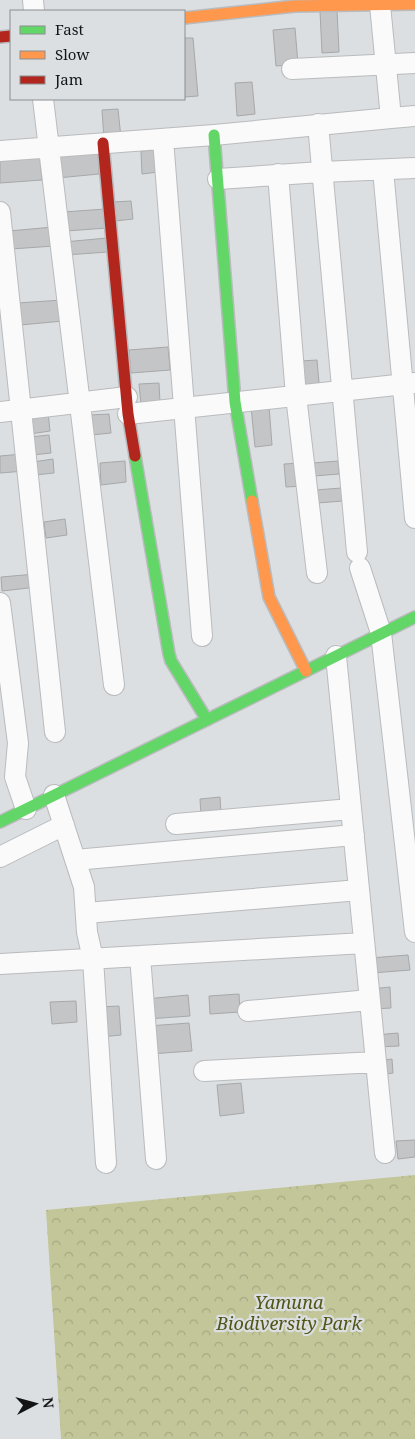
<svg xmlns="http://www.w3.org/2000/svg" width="415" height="1439" font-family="'Noto Serif',serif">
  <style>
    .park { fill: url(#park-crowns) }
    .building { fill: #c3c5c7; stroke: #a6a8a9 }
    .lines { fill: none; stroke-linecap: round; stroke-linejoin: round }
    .street-casing { stroke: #b9bbbd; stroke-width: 22 }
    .fast-casing { stroke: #b9bbbd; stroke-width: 14 }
    .slow-casing { stroke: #b9bbbd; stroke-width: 14 }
    .jam-casing { stroke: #b9bbbd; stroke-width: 14 }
    .street { stroke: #fafafa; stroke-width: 20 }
    .fast { stroke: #63d668; stroke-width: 11 }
    .slow { stroke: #ff974d; stroke-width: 11 }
    .jam { stroke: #b3261e; stroke-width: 11 }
    .labels { text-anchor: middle; stroke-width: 4.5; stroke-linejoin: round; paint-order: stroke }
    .park-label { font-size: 18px; font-style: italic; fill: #515515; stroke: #dbdfe2 }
  </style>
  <defs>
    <pattern id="park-crowns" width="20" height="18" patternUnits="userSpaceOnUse" patternTransform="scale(1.25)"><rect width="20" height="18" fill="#c2c698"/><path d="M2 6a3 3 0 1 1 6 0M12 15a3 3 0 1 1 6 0" fill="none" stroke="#a6a982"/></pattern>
  </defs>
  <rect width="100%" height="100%" fill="#dcdfe1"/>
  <path class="park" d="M 415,1175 L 415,1439 L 61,1439 L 46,1210 Z"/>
  <path class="building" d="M 337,10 L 339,52 L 322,53 L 320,11 Z
    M 295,28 L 298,64 L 276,66 L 273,30 Z
    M 184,38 L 193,38 L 198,96 L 184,97 Z
    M 252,82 L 255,114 L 237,116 L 235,83 Z
    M 118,109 L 121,138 L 104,140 L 102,110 Z
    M 157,150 L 158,172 L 142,174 L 141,151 Z
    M 98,152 L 99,174 L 57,178 L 55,156 Z
    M 40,158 L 42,180 L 0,183 L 0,161 Z
    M 131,201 L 133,219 L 115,221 L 113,202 Z
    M 105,209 L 107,228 L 66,231 L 64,212 Z
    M 53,227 L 54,246 L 11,249 L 9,231 Z
    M 107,238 L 108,252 L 65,255 L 64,242 Z
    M 62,300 L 63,321 L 20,325 L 18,303 Z
    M 168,347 L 170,370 L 131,373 L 129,350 Z
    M 317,360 L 319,383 L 303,385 L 301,361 Z
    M 159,383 L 160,403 L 141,404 L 139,384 Z
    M 269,406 L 272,445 L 255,447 L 251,407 Z
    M 48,412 L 50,431 L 30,434 L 28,415 Z
    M 109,414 L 111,433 L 91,435 L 90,415 Z
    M 49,435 L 51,453 L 32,455 L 30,437 Z
    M 23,454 L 25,471 L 0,473 L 0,456 Z
    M 53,459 L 54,473 L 35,475 L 33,462 Z
    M 125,461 L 126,482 L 101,485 L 100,463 Z
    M 338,461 L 339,474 L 314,476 L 313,463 Z
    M 301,463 L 303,486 L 286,487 L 284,464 Z
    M 341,488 L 343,501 L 317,503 L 316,490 Z
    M 65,519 L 67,535 L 46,538 L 44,522 Z
    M 36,574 L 37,587 L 2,591 L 1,577 Z
    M 220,797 L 221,814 L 201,816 L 200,799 Z
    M 408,955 L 410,970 L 372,973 L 370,958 Z
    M 390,987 L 391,1008 L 373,1009 L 371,989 Z
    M 239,994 L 240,1012 L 210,1014 L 209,996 Z
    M 188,995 L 190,1016 L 147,1019 L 146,999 Z
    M 76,1001 L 77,1022 L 52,1024 L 50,1002 Z
    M 119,1006 L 121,1035 L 101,1037 L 99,1007 Z
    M 189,1023 L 192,1051 L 150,1054 L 148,1026 Z
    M 398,1033 L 399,1046 L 377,1047 L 376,1035 Z
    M 392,1059 L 393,1073 L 380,1075 L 378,1061 Z
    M 241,1083 L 244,1113 L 220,1116 L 217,1085 Z
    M 415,1140 L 415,1157 L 398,1159 L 396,1141 Z"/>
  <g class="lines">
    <g class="street-casing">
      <path id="street" d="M 33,0 L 34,11
        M 380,5 L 391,118 L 415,116
        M 292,69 L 415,63
        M 43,99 L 114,685
        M 318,124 L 357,552
        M 163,139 L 202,636
        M 0,151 L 214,135 L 391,118
        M 383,170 L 415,518
        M 278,174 L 296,396 L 317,573
        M 218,179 L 321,172 L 415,168
        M 0,212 L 55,732
        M 0,412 L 127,397
        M 128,414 L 415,383
        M 360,568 L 381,633 L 415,932
        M 0,603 L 18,743 L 15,777 L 26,809
        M 336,656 L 385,1153
        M 54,795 L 84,887 L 87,932 L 93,959 L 106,1163
        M 176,824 L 351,809
        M 0,857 L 64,825
        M 75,860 L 354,835
        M 86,913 L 359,890
        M 140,956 L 364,943
        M 0,964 L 140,956 L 156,1159
        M 248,1011 L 370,1000
        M 204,1071 L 376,1062"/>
    </g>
    <g class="fast-casing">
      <path id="fast" d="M 214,135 L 235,402 L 252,501
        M 135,456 L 169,654 L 171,661 L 207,720
        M 0,822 L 415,617"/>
    </g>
    <g class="slow-casing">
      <path id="slow" d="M 184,18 L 295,6 L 415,4
        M 252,501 L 269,597 L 306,671"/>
    </g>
    <g class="jam-casing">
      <path id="jam" d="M 0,37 L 11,36
        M 103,143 L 128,414 L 135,456"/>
    </g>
    <use href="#street" class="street"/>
    <use href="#fast" class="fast"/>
    <use href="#slow" class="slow"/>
    <use href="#jam" class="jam"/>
  </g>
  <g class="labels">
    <g class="park-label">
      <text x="289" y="1309">Yamuna<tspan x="289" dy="21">Biodiversity Park</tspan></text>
    </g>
  </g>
  <rect x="10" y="10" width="175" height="90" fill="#dbdfe2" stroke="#8b8e90"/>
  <rect x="20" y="26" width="25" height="8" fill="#63d668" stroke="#8b8e90"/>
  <text x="55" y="35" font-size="15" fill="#131415">Fast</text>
  <rect x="20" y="51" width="25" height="8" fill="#ff974d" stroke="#8b8e90"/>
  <text x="55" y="60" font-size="15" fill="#131415">Slow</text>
  <rect x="20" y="76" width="25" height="8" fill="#b3261e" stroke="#8b8e90"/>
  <text x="55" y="85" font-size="15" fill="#131415">Jam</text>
  <g transform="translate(35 1404) rotate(84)" stroke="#dbdfe2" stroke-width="4" paint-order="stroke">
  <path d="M0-4L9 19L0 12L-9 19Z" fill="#131415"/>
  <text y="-8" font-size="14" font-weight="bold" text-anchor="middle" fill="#131415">N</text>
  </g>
</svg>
